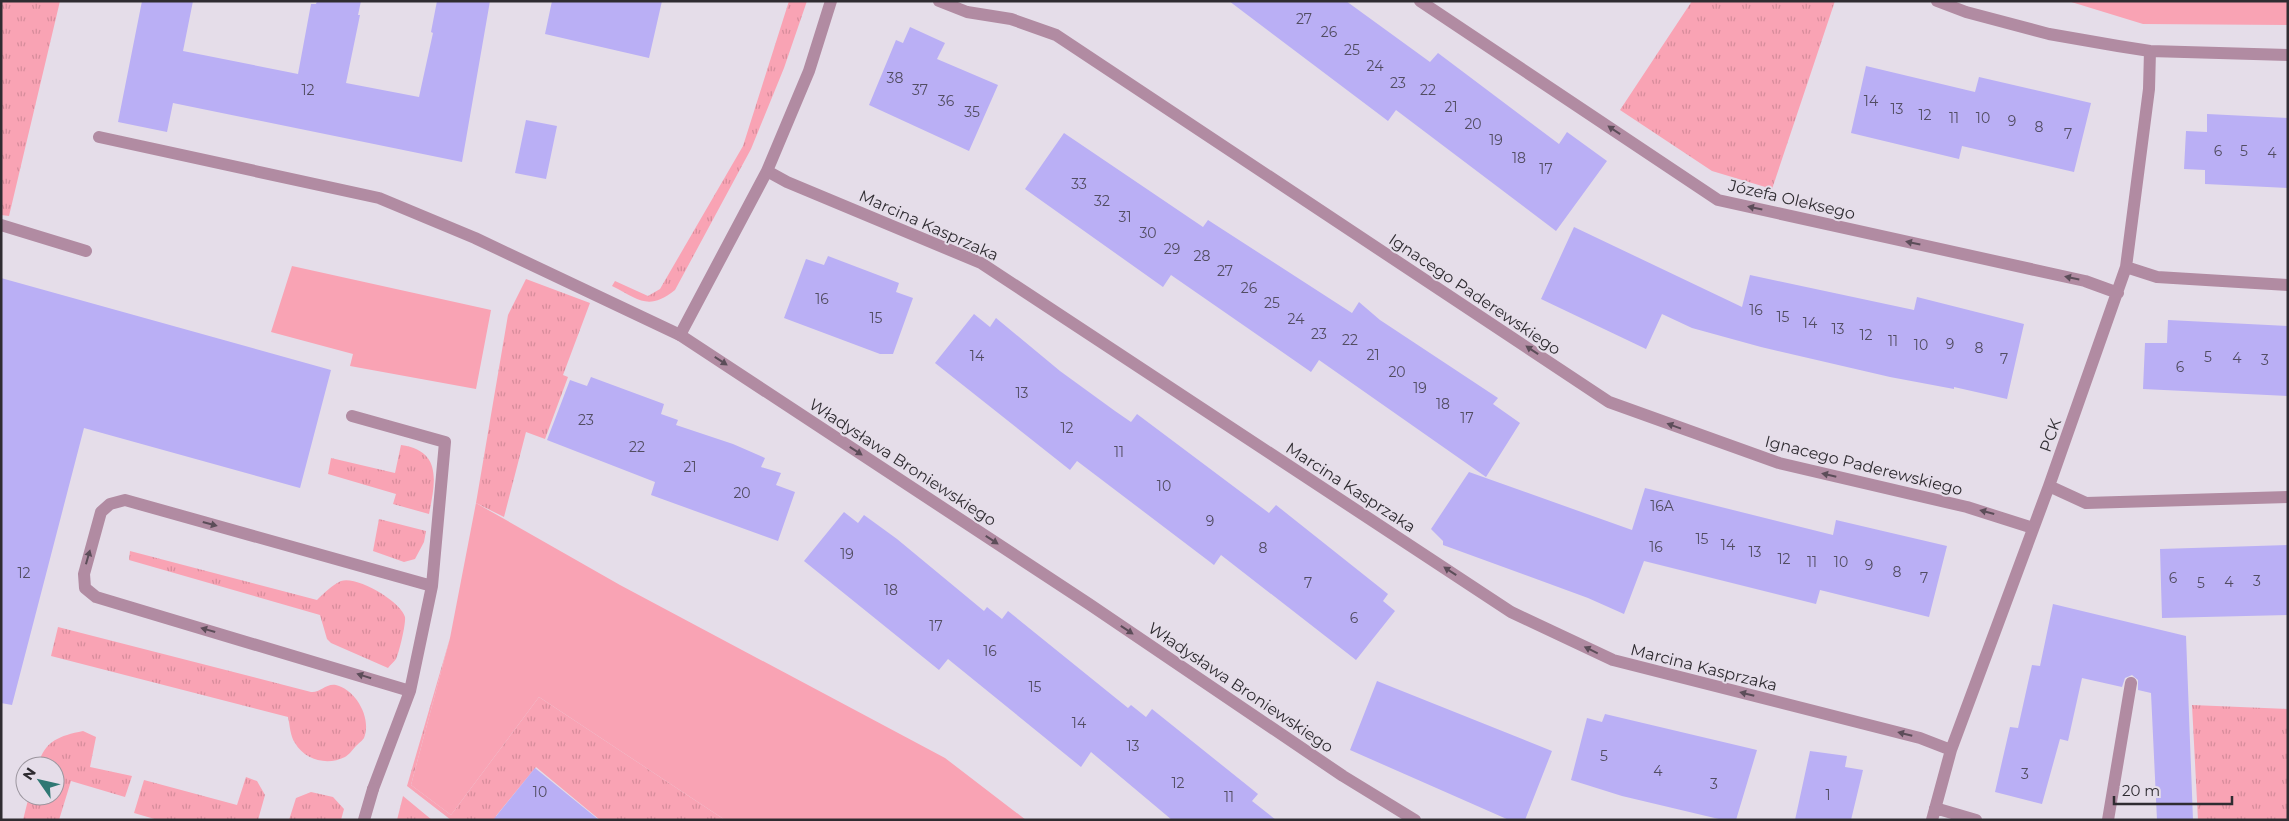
<svg xmlns="http://www.w3.org/2000/svg" width="2289" height="821" font-family="Montserrat,sans-serif">
  <style>
    .grass { fill: url(#grass-tufts) }
    .park { fill: #f9a3b4 }
    .building { fill: #baaff5 }
    .lines { fill: none; stroke-linecap: round; stroke-linejoin: round }
    .lane { stroke: #b18ba2; stroke-width: 12 }
    .street { stroke: #b18ba2; stroke-width: 12 }
    .oneway { fill: #5c4d59 }
    .labels { text-anchor: middle; stroke-width: 4; stroke-linejoin: round; paint-order: stroke }
    .number-label { font-size: 14px; fill: #524d62 }
    .street-label { font-size: 16px; fill: #2f2c31; stroke: #e5dde9 }
  </style>
  <defs>
    <pattern id="grass-tufts" width="24" height="20" patternUnits="userSpaceOnUse" patternTransform="scale(1.25)"><rect width="24" height="20" fill="#f9a3b4"/><path d="M3 7l-1-3M5 7V3M7 7l1-3M15 17l-1-3M17 17v-4M19 17l1-3" fill="none" stroke="#d68c9b"/></pattern>
  </defs>
  <rect width="100%" height="100%" fill="#e5dde9"/>
  <path class="grass" d="M 1,1 L 60,1 L 9,216 L 1,215 Z
    M 789,1 L 807,1 L 784,68 L 751,149 L 675,290 C 648,311 640,300 612,286 L 615,281 L 648,296 L 660,289 L 743,146 Z
    M 1692,1 L 1835,1 L 1772,189 L 1712,171 L 1620,110 Z
    M 526,279 L 590,303 L 563,375 L 568,377 L 545,439 L 526,432 L 504,517 L 476,503 L 508,315 Z
    M 401,445 C 443,451 435,483 429,514 L 393,504 L 396,494 L 328,474 L 331,458 L 395,473 Z
    M 379,519 L 426,531 L 424,542 L 415,559 L 404,562 L 373,551 Z
    M 130,551 L 317,600 C 324,593 332,585 341,581 C 356,575 402,602 405,617 C 406,624 399,653 396,659 C 394,662 390,665 388,668 L 331,643 L 327,639 L 320,615 L 129,560 Z
    M 58,627 L 311,692 C 320,693 326,683 336,685 C 356,690 372,718 364,738 C 363,740 358,744 356,746 C 353,749 349,755 345,757 C 327,766 305,760 295,743 C 290,736 290,725 288,717 L 51,656 Z
    M 450,638 L 411,785 L 451,815 L 539,697 L 725,820 L 600,820 L 536,767 L 496,816 L 500,820 L 451,820 L 407,786 Z
    M 2192,705 L 2288,709 L 2288,820 L 2198,820 Z
    M 83,731 L 96,737 L 90,767 L 132,776 L 125,797 L 71,781 L 59,820 L 23,820 L 29,796 L 55,796 L 55,766 L 38,766 C 44,741 59,736 83,731 Z
    M 246,777 L 257,781 L 265,795 L 258,820 L 158,820 L 134,813 L 144,780 L 237,805 Z
    M 311,792 L 333,797 L 344,809 L 341,820 L 289,820 L 296,798 Z
    M 403,796 L 432,820 L 397,820 Z"/>
  <path class="park" d="M 2068,1 L 2288,1 L 2288,25 L 2143,24 Z
    M 292,266 L 491,310 L 476,389 L 350,366 L 353,354 L 271,332 Z
    M 476,503 L 620,585 L 945,758 L 1026,820 L 725,820 L 539,697 L 451,815 L 411,785 L 450,638 Z"/>
  <path class="building" d="M 142,1 L 193,1 L 183,51 L 298,74 L 311,4 L 316,4 L 317,1 L 361,1 L 358,15 L 360,15 L 346,83 L 419,97 L 433,33 L 431,32 L 437,1 L 490,1 L 462,162 L 173,103 L 167,132 L 118,122 Z
    M 552,1 L 662,1 L 649,58 L 545,34 Z
    M 1229,1 L 1346,1 L 1430,62 L 1438,53 L 1559,144 L 1567,132 L 1607,161 L 1556,231 L 1396,110 L 1388,121 Z
    M 910,27 L 945,43 L 937,59 L 998,85 L 969,151 L 869,105 L 896,40 L 903,43 Z
    M 1866,66 L 1975,92 L 1979,77 L 2091,103 L 2074,172 L 1962,146 L 1959,159 L 1851,133 Z
    M 2207,114 L 2288,118 L 2288,188 L 2205,184 L 2205,170 L 2184,169 L 2186,131 L 2207,132 Z
    M 526,120 L 557,126 L 546,179 L 515,173 Z
    M 1064,133 L 1203,227 L 1208,220 L 1352,313 L 1359,302 L 1380,320 L 1498,398 L 1493,404 L 1520,423 L 1486,477 L 1319,360 L 1311,372 L 1171,275 L 1163,287 L 1025,189 Z
    M 1574,227 L 1742,307 L 1750,275 L 1914,310 L 1917,297 L 2024,324 L 2007,399 L 1954,387 L 1954,389 L 1890,377 L 1761,347 L 1692,328 L 1662,314 L 1646,349 L 1541,299 Z
    M 828,256 L 899,283 L 896,292 L 913,298 L 893,354 L 880,354 L 784,318 L 806,259 L 824,265 Z
    M 1,278 L 331,370 L 300,488 L 84,428 L 12,705 L 1,703 Z
    M 974,314 L 990,327 L 996,318 L 1060,371 L 1115,411 L 1131,422 L 1137,414 L 1269,513 L 1276,505 L 1388,594 L 1383,601 L 1395,611 L 1356,660 L 1221,555 L 1214,565 L 1077,461 L 1070,470 L 935,363 Z
    M 2168,320 L 2288,326 L 2288,396 L 2143,389 L 2145,343 L 2167,343 Z
    M 591,377 L 664,404 L 661,414 L 678,420 L 676,425 L 733,444 L 765,458 L 761,467 L 781,473 L 776,485 L 795,492 L 778,541 L 651,495 L 655,482 L 547,440 L 570,380 L 587,386 Z
    M 1469,472 L 1632,530 L 1645,488 L 1833,535 L 1836,520 L 1947,546 L 1929,617 L 1820,590 L 1816,604 L 1644,561 L 1624,614 L 1588,598 L 1443,545 L 1443,541 L 1431,529 Z
    M 844,512 L 858,523 L 864,515 L 897,539 L 984,611 L 987,607 L 1002,619 L 1008,611 L 1128,708 L 1131,705 L 1146,717 L 1152,709 L 1258,794 L 1252,801 L 1276,820 L 1172,820 L 1091,752 L 1081,767 L 948,659 L 939,670 L 804,561 Z
    M 2288,545 L 2288,615 L 2162,618 L 2160,549 Z
    M 2053,604 L 2186,636 L 2193,820 L 2157,820 L 2151,693 L 2138,690 L 2138,680 L 2132,675 L 2125,678 L 2122,687 L 2082,678 L 2068,741 L 2060,739 L 2042,804 L 1995,792 L 2010,727 L 2018,728 L 2032,665 L 2040,666 Z
    M 1377,681 L 1552,751 L 1525,820 L 1509,820 L 1350,750 Z
    M 1605,714 L 1757,750 L 1736,820 L 1723,820 L 1622,796 L 1571,780 L 1587,718 L 1602,722 Z
    M 1810,751 L 1847,756 L 1845,767 L 1863,770 L 1851,820 L 1795,820 Z
    M 535,768 L 599,820 L 493,820 Z"/>
  <g class="lines">
    <path class="lane" d="M 99,137 L 379,198 L 475,238 L 680,335
      M 1,225 L 86,251
      M 352,416 L 445,442 L 432,586 L 410,691 L 373,789
      M 410,691 L 96,597 L 85,588 L 84,574 L 101,512 L 110,504 L 125,500 L 432,586
      M 2108,820 L 2131,683"/>
    <path class="street" d="M 831,1 L 809,71 L 767,171 L 680,335 L 1089,604 L 1343,776 L 1415,820
      M 939,1 L 967,12 L 1011,19 L 1056,35 L 1609,402 L 1779,463 L 1967,507 L 2033,528
      M 1420,1 L 1718,200 L 2085,281 L 2118,293
      M 1937,1 L 1966,12 L 2049,34 L 2118,46 L 2150,51 L 2288,55
      M 767,171 L 787,182 L 981,263 L 1511,612 L 1613,660 L 1920,738 L 1951,750
      M 2126,267 L 2157,277 L 2288,285
      M 2049,486 L 2086,503 L 2288,497
      M 1935,808 L 1976,820
      M 364,820 L 373,789
      M 1932,820 L 1951,750 L 2049,486 L 2126,267 L 2149,89 L 2150,51"/>
  </g>
  <defs><path id="oneway-solid" d="M-6-.8H1V-3.2L6.5 0L1 3.2V.8H-6Z" transform="scale(1.25)"/></defs>
  <g class="oneway">
    <use href="#oneway-solid" transform="translate(1614 130) rotate(-146)"/>
    <use href="#oneway-solid" transform="translate(1755 208) rotate(-168)"/>
    <use href="#oneway-solid" transform="translate(1913 243) rotate(-168)"/>
    <use href="#oneway-solid" transform="translate(2072 278) rotate(-168)"/>
    <use href="#oneway-solid" transform="translate(1532 350) rotate(-146)"/>
    <use href="#oneway-solid" transform="translate(721 361) rotate(33)"/>
    <use href="#oneway-solid" transform="translate(1674 426) rotate(-160)"/>
    <use href="#oneway-solid" transform="translate(856 451) rotate(33)"/>
    <use href="#oneway-solid" transform="translate(1829 475) rotate(-167)"/>
    <use href="#oneway-solid" transform="translate(1987 512) rotate(-165)"/>
    <use href="#oneway-solid" transform="translate(210 524) rotate(15)"/>
    <use href="#oneway-solid" transform="translate(992 540) rotate(33)"/>
    <use href="#oneway-solid" transform="translate(88 557) rotate(-74)"/>
    <use href="#oneway-solid" transform="translate(1450 571) rotate(-147)"/>
    <use href="#oneway-solid" transform="translate(208 630) rotate(-164)"/>
    <use href="#oneway-solid" transform="translate(1127 630) rotate(34)"/>
    <use href="#oneway-solid" transform="translate(1591 650) rotate(-154)"/>
    <use href="#oneway-solid" transform="translate(364 676) rotate(-163)"/>
    <use href="#oneway-solid" transform="translate(1747 694) rotate(-166)"/>
    <use href="#oneway-solid" transform="translate(1905 734) rotate(-166)"/>
  </g>
  <g class="labels">
    <g class="number-label">
      <text x="1304" y="24">27</text>
      <text x="1329" y="37">26</text>
      <text x="1352" y="55">25</text>
      <text x="1375" y="71">24</text>
      <text x="895" y="83">38</text>
      <text x="1398" y="88">23</text>
      <text x="308" y="95">12</text>
      <text x="920" y="95">37</text>
      <text x="1428" y="95">22</text>
      <text x="946" y="106">36</text>
      <text x="1871" y="106">14</text>
      <text x="1451" y="112">21</text>
      <text x="1897" y="114">13</text>
      <text x="972" y="117">35</text>
      <text x="1925" y="120">12</text>
      <text x="1954" y="123">11</text>
      <text x="1983" y="123">10</text>
      <text x="2012" y="126">9</text>
      <text x="1473" y="129">20</text>
      <text x="2039" y="132">8</text>
      <text x="2068" y="139">7</text>
      <text x="1496" y="145">19</text>
      <text x="2218" y="156">6</text>
      <text x="2244" y="156">5</text>
      <text x="2272" y="158">4</text>
      <text x="1519" y="163">18</text>
      <text x="1546" y="174">17</text>
      <text x="1079" y="189">33</text>
      <text x="1102" y="206">32</text>
      <text x="1125" y="222">31</text>
      <text x="1148" y="238">30</text>
      <text x="1172" y="254">29</text>
      <text x="1202" y="261">28</text>
      <text x="1225" y="276">27</text>
      <text x="1249" y="293">26</text>
      <text x="822" y="304">16</text>
      <text x="1272" y="308">25</text>
      <text x="1756" y="315">16</text>
      <text x="1783" y="322">15</text>
      <text x="876" y="323">15</text>
      <text x="1296" y="324">24</text>
      <text x="1810" y="328">14</text>
      <text x="1838" y="334">13</text>
      <text x="1319" y="339">23</text>
      <text x="1866" y="340">12</text>
      <text x="1350" y="345">22</text>
      <text x="1893" y="346">11</text>
      <text x="1950" y="349">9</text>
      <text x="1921" y="350">10</text>
      <text x="1979" y="353">8</text>
      <text x="1373" y="360">21</text>
      <text x="977" y="361">14</text>
      <text x="2208" y="362">5</text>
      <text x="2237" y="363">4</text>
      <text x="2004" y="364">7</text>
      <text x="2265" y="365">3</text>
      <text x="2180" y="372">6</text>
      <text x="1397" y="377">20</text>
      <text x="1420" y="393">19</text>
      <text x="1022" y="398">13</text>
      <text x="1443" y="409">18</text>
      <text x="1467" y="423">17</text>
      <text x="586" y="425">23</text>
      <text x="1067" y="433">12</text>
      <text x="637" y="452">22</text>
      <text x="1119" y="457">11</text>
      <text x="690" y="472">21</text>
      <text x="1164" y="491">10</text>
      <text x="742" y="498">20</text>
      <text x="1662" y="511">16A</text>
      <text x="1210" y="526">9</text>
      <text x="1702" y="544">15</text>
      <text x="1728" y="550">14</text>
      <text x="1656" y="552">16</text>
      <text x="1263" y="553">8</text>
      <text x="1755" y="557">13</text>
      <text x="847" y="559">19</text>
      <text x="1784" y="564">12</text>
      <text x="1812" y="567">11</text>
      <text x="1841" y="567">10</text>
      <text x="1869" y="570">9</text>
      <text x="1897" y="577">8</text>
      <text x="24" y="578">12</text>
      <text x="1924" y="583">7</text>
      <text x="2173" y="583">6</text>
      <text x="2257" y="586">3</text>
      <text x="2229" y="587">4</text>
      <text x="1308" y="588">7</text>
      <text x="2201" y="588">5</text>
      <text x="891" y="595">18</text>
      <text x="1354" y="623">6</text>
      <text x="936" y="631">17</text>
      <text x="990" y="656">16</text>
      <text x="1035" y="692">15</text>
      <text x="1079" y="728">14</text>
      <text x="1133" y="751">13</text>
      <text x="1604" y="761">5</text>
      <text x="1658" y="776">4</text>
      <text x="2025" y="779">3</text>
      <text x="1178" y="788">12</text>
      <text x="1714" y="789">3</text>
      <text x="540" y="797">10</text>
      <text x="1828" y="800">1</text>
      <text x="1229" y="802">11</text>
    </g>
    <g class="street-label">
      <text transform="translate(1792 199) rotate(13)" y="6">Józefa Oleksego</text>
      <text transform="translate(929 225) rotate(24)" y="6">Marcina Kasprzaka</text>
      <text transform="translate(1475 294) rotate(34)" y="6">Ignacego Paderewskiego</text>
      <text transform="translate(2050 435) rotate(-70)" y="6">PCK</text>
      <text transform="translate(903 462) rotate(33)" y="6">Władysława Broniewskiego</text>
      <text transform="translate(1864 465) rotate(14)" y="6">Ignacego Paderewskiego</text>
      <text transform="translate(1351 487) rotate(33)" y="6">Marcina Kasprzaka</text>
      <text transform="translate(1704 667) rotate(14)" y="6">Marcina Kasprzaka</text>
      <text transform="translate(1241 687) rotate(34)" y="6">Władysława Broniewskiego</text>
    </g>
  </g>
  <rect width="2289" height="821" fill="none" stroke="#2f2c31" stroke-width="5"/>
  <g transform="translate(40 781) rotate(304)"><circle r="24" fill="#e5dde9" stroke="#9c969f"/>
  <path d="M0-4L9 19L0 12L-9 19Z" fill="#2f7874"/>
  <text y="-8" font-size="14" font-weight="bold" text-anchor="middle" fill="#2f2c31">N</text>
  </g>
  <path d="M2114 796v8h118v-8" fill="none" stroke="#2f2c31" stroke-width="2.5"/>
  <text x="2122" y="796" font-size="15" fill="#2f2c31" stroke="#e5dde9" stroke-width="4" paint-order="stroke">20 m</text>
</svg>
